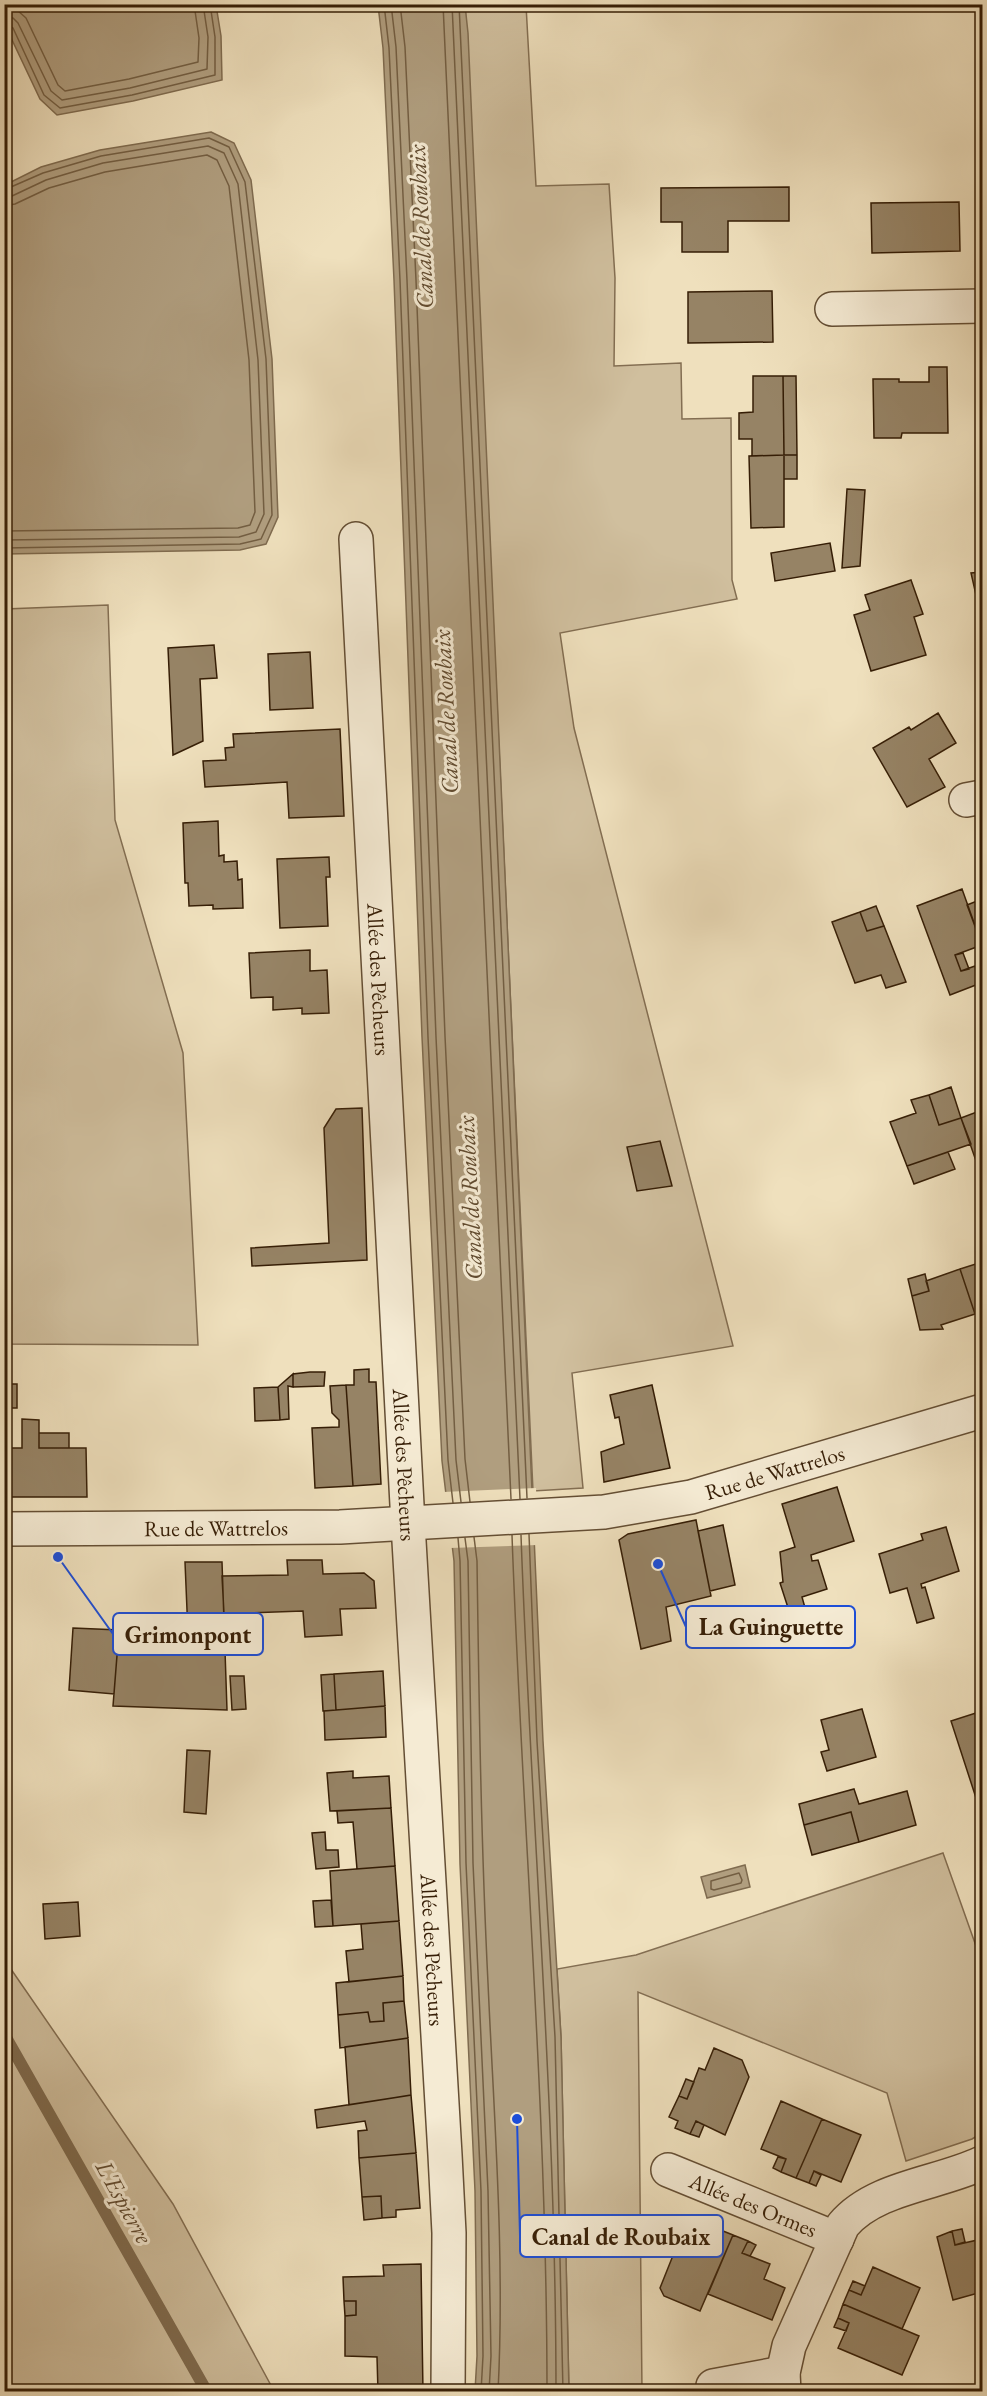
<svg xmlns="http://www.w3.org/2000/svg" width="987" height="2396" font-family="'EB Garamond',serif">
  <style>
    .green { fill: #d0bf9e; stroke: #836e52; stroke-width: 1.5 }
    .water { fill: #b09e7f; stroke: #7f6b4f; stroke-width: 1.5 }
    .pier { fill: #efe0bd }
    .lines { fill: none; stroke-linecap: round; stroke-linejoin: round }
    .shore { stroke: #735e42; stroke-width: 1.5 }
    .stream { stroke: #7f6b4f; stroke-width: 12 }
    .building { fill: #968365; stroke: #361e06; stroke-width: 1.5 }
    .service-casing { stroke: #644e34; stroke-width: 22 }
    .minor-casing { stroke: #644e34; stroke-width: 36 }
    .tertiary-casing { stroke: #644e34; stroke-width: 36 }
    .service { stroke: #f5ebd4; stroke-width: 20 }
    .minor { stroke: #f5ebd4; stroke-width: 33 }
    .tertiary { stroke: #f5ebd4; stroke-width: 33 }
    .labels { text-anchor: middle; stroke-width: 6; stroke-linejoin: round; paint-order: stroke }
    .street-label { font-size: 22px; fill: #361e06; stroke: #f5ebd4 }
    .water-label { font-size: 24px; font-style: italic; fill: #614b30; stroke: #f5ebd4 }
    .leader { fill: none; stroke: #1d4ed8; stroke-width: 2 }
    .callout-dot { fill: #1d4ed8; stroke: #f5ebd4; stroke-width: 2 }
    .callout { fill: #f5ebd4; stroke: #1d4ed8; stroke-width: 2 }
    .callout-label { font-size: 24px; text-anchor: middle; font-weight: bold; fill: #361e06 }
  </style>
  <rect width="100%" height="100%" fill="#efe0bd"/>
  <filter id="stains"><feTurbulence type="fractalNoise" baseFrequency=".00333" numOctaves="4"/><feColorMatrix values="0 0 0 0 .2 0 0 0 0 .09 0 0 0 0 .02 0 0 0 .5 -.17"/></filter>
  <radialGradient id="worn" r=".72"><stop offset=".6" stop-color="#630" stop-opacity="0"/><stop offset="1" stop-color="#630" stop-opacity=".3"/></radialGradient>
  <path class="green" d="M 465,5 L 526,5 L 536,186 L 609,184 L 615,278 L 614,366 L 681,363 L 682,419 L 731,418 L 732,580 L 737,599 L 560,633 L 574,728 L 733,1346 L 572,1373 L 583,1488 L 533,1491 Z
    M 108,605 L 115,820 L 183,1053 L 198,1345 L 5,1344 L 5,609 Z
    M 943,1853 L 982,1963 L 982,2133 L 972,2139 L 906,2161 L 887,2093 L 638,1992 L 642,2391 L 569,2391 L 561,2037 L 557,1969 L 636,1955 Z
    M 4,1959 L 173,2204 L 274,2391 L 5,2391 Z"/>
  <path class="water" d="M 5,4 L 216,5 L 221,36 L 222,80 L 133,101 L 57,115 L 40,99 L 5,25 Z
    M 378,5 L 465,5 L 468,33 L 543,1741 L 561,2037 L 569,2391 L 475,2391 L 477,2356 L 475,2191 L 460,1864 L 454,1561 L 442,1461 L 422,1037 L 394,280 L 383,48 Z
    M 211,132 L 234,143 L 251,180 L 272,359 L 278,517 L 266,544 L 240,550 L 5,554 L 5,185 L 41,167 L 100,150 Z
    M 745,1865 L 750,1887 L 707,1898 L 701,1877 Z"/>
  <path class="pier" d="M 536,1488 L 538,1545 L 450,1548 L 443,1492 Z"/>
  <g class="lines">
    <path class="shore" d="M 384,4 L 389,48 L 400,280 L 428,1037 L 448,1460 L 453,1503
      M 391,4 L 396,47 L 407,280 L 436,1037 L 456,1460 L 461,1502
      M 400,4 L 405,47 L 416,280 L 445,1036 L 465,1459 L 470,1502
      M 443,4 L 511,1499
      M 452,4 L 520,1499
      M 459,4 L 527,1498
      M 4,8 L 17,10 L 26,18 L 58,85 L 65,91 L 129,79 L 198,62 L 199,38 L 194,4
      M 4,17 L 13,18 L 18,23 L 51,91 L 62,100 L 130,88 L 207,69 L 208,37 L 203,4
      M 4,24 L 13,28 L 44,95 L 60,108 L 132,95 L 215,75 L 215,37 L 210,4
      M 4,190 L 43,173 L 101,156 L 209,138 L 229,147 L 245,182 L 266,359 L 272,515 L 261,539 L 240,544 L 4,548
      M 4,197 L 12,196 L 46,180 L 103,163 L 208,146 L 224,153 L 238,184 L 258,360 L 264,514 L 256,532 L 239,537 L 4,540
      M 4,206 L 15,204 L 49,188 L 105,172 L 207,155 L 217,160 L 229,186 L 249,360 L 255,512 L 250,525 L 238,528 L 4,531
      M 529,1534 L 537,1741 L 555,2037 L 563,2392
      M 512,1535 C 522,1821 547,2106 547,2392
      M 521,1535 C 531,1820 556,2105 556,2392
      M 474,1537 L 477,1561 C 479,1702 481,1842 488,1983 C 494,2118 505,2256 498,2392
      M 458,1538 L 460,1561 L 466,1863 L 481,2191 L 483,2356 L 481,2392
      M 465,1538 L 468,1561 L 473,1863 L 488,2191 L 491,2356 L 489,2392
      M 739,1873 L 742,1880 L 741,1883 L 714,1890 L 711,1889 L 711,1881 Z"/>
    <path class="stream" d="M 4,2034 L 207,2392"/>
  </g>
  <path class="building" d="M 789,187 L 789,221 L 728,221 L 728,252 L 682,252 L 682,222 L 661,222 L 661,188 Z
    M 959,202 L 960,251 L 872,253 L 871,203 Z
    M 772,291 L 773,342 L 688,343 L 688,292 Z
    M 929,367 L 947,367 L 948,433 L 902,433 L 901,438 L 874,438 L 873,379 L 899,379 L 899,382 L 929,382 Z
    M 753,376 L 783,376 L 784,455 L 752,456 L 752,439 L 739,439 L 739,413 L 753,412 Z
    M 783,376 L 796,376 L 797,455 L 784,455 Z
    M 784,455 L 784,527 L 751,528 L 749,456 Z
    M 784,455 L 797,455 L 797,479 L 784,479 Z
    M 847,489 L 865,490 L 860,566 L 842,568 Z
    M 830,543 L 835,571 L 775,581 L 771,553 Z
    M 982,572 L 982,595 L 976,595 L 971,573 Z
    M 911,580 L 923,614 L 914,617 L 926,655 L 871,671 L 854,615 L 870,610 L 865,595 Z
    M 214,645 L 217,678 L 200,679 L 203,741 L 173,755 L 168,648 Z
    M 310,652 L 313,708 L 270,710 L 268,654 Z
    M 938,713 L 956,743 L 929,759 L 945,787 L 907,807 L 873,748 L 909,727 L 911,730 Z
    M 340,729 L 344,816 L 289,818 L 287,782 L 205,787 L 203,761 L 226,760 L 225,748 L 234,747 L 233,734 Z
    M 218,821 L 219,856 L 224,855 L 224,862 L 237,861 L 238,880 L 242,879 L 243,908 L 213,909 L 213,905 L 189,906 L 188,883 L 185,883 L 183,823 Z
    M 329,857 L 330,877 L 326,877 L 328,926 L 280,928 L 277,859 Z
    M 962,889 L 982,945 L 955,955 L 961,971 L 975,966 L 981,983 L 950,995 L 917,906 Z
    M 982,899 L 982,945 L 967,905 Z
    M 876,906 L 884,926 L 867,931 L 860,912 Z
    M 860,912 L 867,931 L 884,926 L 906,982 L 886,988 L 881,975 L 855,983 L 832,922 Z
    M 310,950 L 310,971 L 327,970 L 329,1013 L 302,1014 L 302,1008 L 273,1010 L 273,997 L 251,998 L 249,953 Z
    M 963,953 L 969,969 L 961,971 L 955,955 Z
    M 951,1087 L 961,1118 L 939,1125 L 929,1095 Z
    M 929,1095 L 939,1125 L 961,1118 L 971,1144 L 907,1166 L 890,1122 L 916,1113 L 911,1100 Z
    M 362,1108 L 367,1260 L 252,1266 L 251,1248 L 329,1243 L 324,1128 L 336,1109 Z
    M 982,1110 L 982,1178 L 961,1118 Z
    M 660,1141 L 672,1186 L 637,1191 L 627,1147 Z
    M 948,1152 L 955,1169 L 914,1184 L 907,1166 Z
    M 982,1262 L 982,1311 L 975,1314 L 960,1269 Z
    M 960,1269 L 975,1314 L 941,1325 L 943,1329 L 920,1330 L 912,1296 L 929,1291 L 926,1281 Z
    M 925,1274 L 929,1291 L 912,1296 L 908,1279 Z
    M 369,1369 L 369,1382 L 376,1382 L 381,1484 L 353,1486 L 346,1385 L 354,1385 L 354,1370 Z
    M 310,1372 L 325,1372 L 324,1386 L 293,1387 L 293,1374 Z
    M 293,1374 L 293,1387 L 288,1386 L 289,1419 L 280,1420 L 278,1387 Z
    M 6,1384 L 17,1384 L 17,1408 L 5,1408 Z
    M 346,1385 L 353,1486 L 315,1488 L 312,1428 L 339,1427 L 339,1420 L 332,1413 L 330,1386 Z
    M 652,1385 L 670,1468 L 604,1482 L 601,1452 L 624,1444 L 619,1417 L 615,1418 L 610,1395 Z
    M 278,1387 L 280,1420 L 255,1421 L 254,1388 Z
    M 22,1419 L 39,1420 L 39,1448 L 86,1448 L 87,1497 L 9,1497 L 8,1448 L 22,1448 Z
    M 39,1433 L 69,1433 L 69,1448 L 39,1448 Z
    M 837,1487 L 854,1541 L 811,1555 L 812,1561 L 818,1560 L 827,1589 L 802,1597 L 807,1615 L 792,1620 L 780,1583 L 783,1582 L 780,1552 L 795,1547 L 782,1504 Z
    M 696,1520 L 711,1596 L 666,1607 L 671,1641 L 641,1649 L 619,1540 L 628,1534 Z
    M 723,1525 L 735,1585 L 710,1591 L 698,1531 Z
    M 946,1527 L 959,1571 L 921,1584 L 922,1588 L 925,1587 L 934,1618 L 917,1623 L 907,1588 L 890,1593 L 879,1554 L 923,1540 L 921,1534 Z
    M 287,1560 L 322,1560 L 323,1574 L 364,1573 L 374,1581 L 376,1608 L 340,1609 L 342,1635 L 305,1637 L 303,1611 L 224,1614 L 222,1576 L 288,1575 Z
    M 185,1562 L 222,1562 L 227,1710 L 113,1706 L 119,1630 L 188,1634 Z
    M 73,1628 L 119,1630 L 114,1694 L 69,1690 Z
    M 383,1671 L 385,1706 L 336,1710 L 334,1674 Z
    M 334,1674 L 336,1710 L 323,1711 L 321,1675 Z
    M 230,1676 L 244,1676 L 246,1709 L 232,1710 Z
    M 385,1706 L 386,1737 L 325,1740 L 324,1711 Z
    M 862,1709 L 876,1757 L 827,1771 L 821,1752 L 829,1750 L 821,1720 Z
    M 982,1711 L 982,1799 L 977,1801 L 951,1721 Z
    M 187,1750 L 210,1751 L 206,1814 L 184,1812 Z
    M 353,1771 L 353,1778 L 389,1776 L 391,1808 L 330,1811 L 327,1773 Z
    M 854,1789 L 859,1804 L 907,1791 L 916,1825 L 859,1842 L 851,1812 L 804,1825 L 799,1804 Z
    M 391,1808 L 395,1866 L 357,1869 L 353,1822 L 338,1823 L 337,1811 Z
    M 851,1812 L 859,1842 L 812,1855 L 804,1825 Z
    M 325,1832 L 326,1850 L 338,1850 L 339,1867 L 316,1869 L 312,1833 Z
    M 395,1866 L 399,1921 L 333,1926 L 330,1871 Z
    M 331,1900 L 333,1926 L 315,1927 L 313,1901 Z
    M 78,1902 L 80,1936 L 45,1939 L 43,1904 Z
    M 399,1921 L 403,1976 L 349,1982 L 346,1951 L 363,1949 L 361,1924 Z
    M 403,1976 L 404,2001 L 383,2003 L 384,2021 L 370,2022 L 368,2012 L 338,2015 L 336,1983 Z
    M 404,2001 L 408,2038 L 340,2048 L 338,2015 L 368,2012 L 370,2022 L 384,2021 L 383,2003 Z
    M 408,2038 L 411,2095 L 349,2105 L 345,2047 Z
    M 714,2048 L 742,2060 L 749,2077 L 725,2135 L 696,2121 L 690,2134 L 675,2128 L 678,2121 L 669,2117 L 679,2096 L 687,2099 L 699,2068 L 705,2070 Z
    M 686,2079 L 694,2082 L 687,2099 L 679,2096 Z
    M 411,2095 L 416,2153 L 359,2158 L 358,2131 L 367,2130 L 365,2121 L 317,2128 L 315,2110 Z
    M 781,2101 L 822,2119 L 796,2178 L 781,2172 L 786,2159 L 761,2149 Z
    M 822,2119 L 861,2135 L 841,2182 L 814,2171 L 809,2183 L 796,2178 Z
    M 696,2121 L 704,2125 L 699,2137 L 690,2134 Z
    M 416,2153 L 420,2208 L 396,2210 L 396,2217 L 382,2218 L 381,2196 L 362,2197 L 359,2158 Z
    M 778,2157 L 786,2159 L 781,2172 L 773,2168 Z
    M 814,2171 L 821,2175 L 816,2186 L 809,2183 Z
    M 381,2196 L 382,2218 L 364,2220 L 362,2197 Z
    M 684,2228 L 713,2240 L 718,2229 L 733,2235 L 700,2311 L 664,2296 L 660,2288 Z
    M 962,2229 L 965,2242 L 955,2245 L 952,2231 Z
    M 952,2231 L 955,2245 L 982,2239 L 982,2292 L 953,2300 L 937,2237 Z
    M 733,2235 L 748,2241 L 742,2253 L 770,2264 L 764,2279 L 785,2288 L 772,2320 L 708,2294 Z
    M 748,2241 L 756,2245 L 750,2256 L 742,2253 Z
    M 421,2264 L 423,2392 L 378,2392 L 377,2357 L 345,2356 L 345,2316 L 356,2315 L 356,2301 L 344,2301 L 343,2277 L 384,2276 L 383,2265 Z
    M 873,2267 L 920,2288 L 902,2329 L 843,2304 L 849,2290 L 861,2295 Z
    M 853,2281 L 865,2286 L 861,2295 L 849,2290 Z
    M 344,2301 L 356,2301 L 356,2315 L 345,2316 Z
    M 843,2304 L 919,2336 L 902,2375 L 838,2348 L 849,2323 L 838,2318 Z
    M 838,2318 L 849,2323 L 846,2331 L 834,2327 Z"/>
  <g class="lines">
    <g class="service-casing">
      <path id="service" d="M 4,2391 L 5,2392"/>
    </g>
    <g class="minor-casing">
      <g id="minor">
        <path d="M 832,309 L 982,306"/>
        <path id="s1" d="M 356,539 L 408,1524 L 445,2155 L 449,2233 L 448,2392"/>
        <path d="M 966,800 L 982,797"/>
        <path id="s2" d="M 668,2170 L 837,2239"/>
        <path d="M 713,2386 L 783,2373"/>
        <path d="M 784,2392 L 783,2373 L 789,2346 L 843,2225 C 875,2187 938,2184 982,2163"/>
      </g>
    </g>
    <g class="tertiary-casing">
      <g id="tertiary">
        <path id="s3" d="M 4,1529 L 340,1527 L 604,1512 L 691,1497 L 982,1411"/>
      </g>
    </g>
    <use href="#service" class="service"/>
    <use href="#minor" class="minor"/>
    <use href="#tertiary" class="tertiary"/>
  </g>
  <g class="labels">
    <g class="street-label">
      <text dy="8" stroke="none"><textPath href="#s1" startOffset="441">Allée des Pêcheurs</textPath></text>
      <text dy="8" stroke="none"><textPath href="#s1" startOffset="927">Allée des Pêcheurs</textPath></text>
      <text dy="8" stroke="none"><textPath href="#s3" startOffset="776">Rue de Wattrelos</textPath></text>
      <text dy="8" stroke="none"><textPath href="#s3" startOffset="212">Rue de Wattrelos</textPath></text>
      <text dy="8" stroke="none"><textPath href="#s1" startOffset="1413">Allée des Pêcheurs</textPath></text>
      <text dy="8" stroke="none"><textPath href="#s2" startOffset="92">Allée des Ormes</textPath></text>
    </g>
    <g class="water-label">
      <text transform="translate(421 227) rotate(-93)" y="8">Canal de Roubaix</text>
      <text transform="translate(446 712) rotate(-93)" y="8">Canal de Roubaix</text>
      <text transform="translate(470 1198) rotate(-93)" y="8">Canal de Roubaix</text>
      <text transform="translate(124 2202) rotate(61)" y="8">L'Espierre</text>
    </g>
  </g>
  <path class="leader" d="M658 1564L686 1627M58 1557L113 1634M517 2119L520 2236"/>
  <g class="callout-dot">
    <circle cx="658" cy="1564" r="6"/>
    <circle cx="58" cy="1557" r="6"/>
    <circle cx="517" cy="2119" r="6"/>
  </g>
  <g class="callout">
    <rect x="686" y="1606" width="169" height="42" rx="6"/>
    <rect x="113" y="1613" width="150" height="42" rx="6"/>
    <rect x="520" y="2215" width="203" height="42" rx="6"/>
  </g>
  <g class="callout-label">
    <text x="771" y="1635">La Guinguette</text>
    <text x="188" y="1643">Grimonpont</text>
    <text x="621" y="2245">Canal de Roubaix</text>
  </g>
  <rect width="987" height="2396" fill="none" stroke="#efe0bd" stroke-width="24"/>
  <rect x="6" y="6" width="975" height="2384" fill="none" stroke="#361e06" stroke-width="3"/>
  <rect x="12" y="12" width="963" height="2372" fill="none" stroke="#361e06" stroke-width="1.5"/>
  <rect width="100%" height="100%" filter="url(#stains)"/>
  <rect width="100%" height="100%" fill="url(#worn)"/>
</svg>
